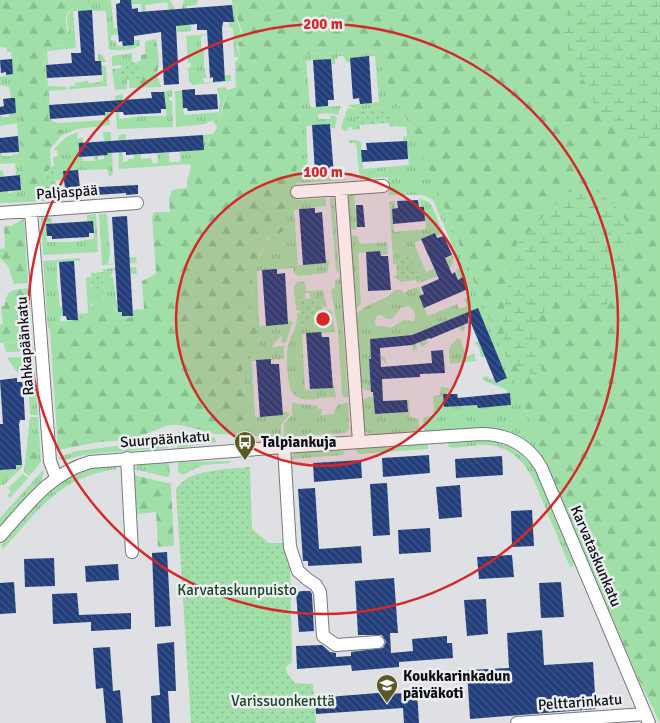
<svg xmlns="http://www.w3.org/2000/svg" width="660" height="723" font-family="Signika,sans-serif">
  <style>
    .grass { fill: url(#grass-tufts); fill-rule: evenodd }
    .forest { fill: url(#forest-firs) }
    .wetland { fill: url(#wetland-marsh) }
    .park { fill: url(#park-dots) }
    .building { fill: url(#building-back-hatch) }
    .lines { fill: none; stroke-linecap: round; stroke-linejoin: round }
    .minor-casing { stroke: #76787c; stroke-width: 14 }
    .minor { stroke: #fff; stroke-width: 12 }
    .ring { fill: none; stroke: #d62828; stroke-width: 2.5 }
    .labels { text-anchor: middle; stroke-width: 5; stroke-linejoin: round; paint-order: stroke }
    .street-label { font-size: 15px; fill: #0e0f10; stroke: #ebedf1 }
    .poi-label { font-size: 15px; font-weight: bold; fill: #0e0f10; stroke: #ebedf1; text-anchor: start }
    .park-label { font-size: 15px; fill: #174720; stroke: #ebedf1 }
    .centre { fill: #d62828; stroke: #ebedf1; stroke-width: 2.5 }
    .ring-label { font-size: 15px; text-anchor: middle; font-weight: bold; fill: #d62828; stroke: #ebedf1; stroke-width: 5; stroke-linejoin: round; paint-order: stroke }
  </style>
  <defs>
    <pattern id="grass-tufts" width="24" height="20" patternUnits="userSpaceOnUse" patternTransform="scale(1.25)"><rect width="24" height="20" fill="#a1dfa8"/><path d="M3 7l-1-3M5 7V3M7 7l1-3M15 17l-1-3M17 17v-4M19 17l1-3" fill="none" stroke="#89be90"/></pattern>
    <pattern id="forest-firs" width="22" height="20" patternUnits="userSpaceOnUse" patternTransform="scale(1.25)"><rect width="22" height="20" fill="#a1dfa8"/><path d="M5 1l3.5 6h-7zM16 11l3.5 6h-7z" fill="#89be90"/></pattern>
    <pattern id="wetland-marsh" width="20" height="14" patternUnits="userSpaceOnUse" patternTransform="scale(1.25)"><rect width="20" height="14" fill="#a1dfa8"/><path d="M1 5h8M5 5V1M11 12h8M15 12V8" fill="none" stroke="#89be90"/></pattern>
    <pattern id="park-dots" width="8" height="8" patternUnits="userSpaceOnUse" patternTransform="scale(1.25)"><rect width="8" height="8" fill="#a1dfa8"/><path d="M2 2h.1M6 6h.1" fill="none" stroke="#89be90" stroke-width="1.8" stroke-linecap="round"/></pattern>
    <pattern id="building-back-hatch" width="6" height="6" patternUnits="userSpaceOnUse" patternTransform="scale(1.25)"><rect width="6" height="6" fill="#223f7c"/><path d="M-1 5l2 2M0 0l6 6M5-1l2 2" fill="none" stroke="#405788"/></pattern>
  </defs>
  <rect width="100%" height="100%" fill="#dee0e4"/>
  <path class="grass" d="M 111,0 L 114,28 L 118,28 L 118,34 L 111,36 L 111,40 L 116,41 L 117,46 L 134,45 L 134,40 L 140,40 L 140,45 C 133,51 118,50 109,50 L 106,11 L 73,11 L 76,48 L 47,51 L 48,64 L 46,65 L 48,86 L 66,87 L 67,89 L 69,89 L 70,86 L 75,86 L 75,83 L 83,82 L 84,81 L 88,81 L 89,84 L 103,81 L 101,61 L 98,61 L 98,53 L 103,56 L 106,62 L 102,62 L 102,65 L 106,66 L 107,86 L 49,91 L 50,118 L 53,122 L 59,123 L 104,120 L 105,107 L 109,107 L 110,125 L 77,129 L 62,135 L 62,130 L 54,127 L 48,121 L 48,102 L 44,58 L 45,50 L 51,47 L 62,45 L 69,31 C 59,1 90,1 111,0 Z
    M 131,0 L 170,0 L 175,9 L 169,10 L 167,2 L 145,5 L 147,34 L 144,33 L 141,4 L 131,4 Z
    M 184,0 L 198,0 L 196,5 L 186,6 L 186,25 L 191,25 L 191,31 L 177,32 L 177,26 Z
    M 232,0 L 237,0 C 237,5 235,11 236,16 C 238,28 246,35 237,46 L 240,58 L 238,61 L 238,57 L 234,57 L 233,28 L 229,27 L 229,22 L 233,21 Z
    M 210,34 L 201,36 L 201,48 L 204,48 L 204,67 L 207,78 L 203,78 L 204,83 L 225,81 L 225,75 L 231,75 L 231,81 L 192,85 L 189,80 L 188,68 L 191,67 L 191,63 L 188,63 L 186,36 Z
    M 7,46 L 16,51 L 26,202 L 0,203 L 0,192 L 4,191 L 2,177 L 0,177 L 0,170 L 3,171 L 5,191 L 7,191 L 8,193 L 21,190 L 20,175 L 16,175 L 15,163 L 0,164 L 0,134 L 2,156 L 12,156 L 12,155 L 18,154 L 19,152 L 17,123 L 0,126 L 0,113 L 2,117 L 9,117 L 9,114 L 16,113 L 15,98 L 11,98 L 9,87 L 0,85 L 0,77 L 13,74 L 11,52 L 7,52 Z
    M 373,51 L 378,53 L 391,95 L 402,109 L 431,174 L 527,413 L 547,465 C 523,426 493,427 451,430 C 443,430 432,432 424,431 L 423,417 L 434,416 L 433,396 L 440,395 L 441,387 L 449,388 L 449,391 L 447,392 L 447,394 L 443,395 L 444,407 L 477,405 L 478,407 L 511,405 L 510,393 L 507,393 L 507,390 L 483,380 L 482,378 L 487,376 L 490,379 L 494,378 L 497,383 L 507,378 L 494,346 L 485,356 L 481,357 L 479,348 L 475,343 L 479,341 L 481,346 L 492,341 L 478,308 L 467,313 L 469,318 L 463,321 L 465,328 L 464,331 L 461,331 L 456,318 L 418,332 L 422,341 L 426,339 L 428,343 L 422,347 L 419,343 L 416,344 L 417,349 L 413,351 L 411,335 L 370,339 L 371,349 L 380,356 L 385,357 L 387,365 L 381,358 L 369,359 L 371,391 C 367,390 366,391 363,388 C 358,381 356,327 355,315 C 368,302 384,302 395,290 L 402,290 L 403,293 L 407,292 L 407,290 L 419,287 L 422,295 L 419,296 L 428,316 L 457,304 L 459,309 L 467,306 L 464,299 L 470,296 L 463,278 L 459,279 L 456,271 L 459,267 L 459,261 L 433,200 L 423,195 L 389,195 L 388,177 L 360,179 L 356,143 L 349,143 L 349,140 L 357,140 L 361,142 L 363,169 L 409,165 L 407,141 L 403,141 L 403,137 L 407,136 L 406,127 L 392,126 L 390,108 L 358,110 L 348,106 L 350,105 L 379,102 L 375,56 L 350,58 L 350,62 L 347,62 L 343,56 L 338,56 L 338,58 L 335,59 L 335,64 L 332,64 L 331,59 L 306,61 L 310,107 L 341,106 L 338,115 L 326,113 L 318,114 L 318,119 L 330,119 L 331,115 L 337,117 L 335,128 L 331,128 L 330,124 L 306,126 L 308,171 L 324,171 L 324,176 L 334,176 L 335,177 L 340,177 L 339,172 L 343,170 L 345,180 L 296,183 L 296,173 L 302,135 L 299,110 L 303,100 L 305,80 L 301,59 L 308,54 ZM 408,306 C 414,308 417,315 414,321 L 403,320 L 391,328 L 383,326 L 376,326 L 375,324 L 376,316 L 381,315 L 387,319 L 392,319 L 401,308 Z
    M 132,53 L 132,62 L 124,62 L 121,65 L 112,66 L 112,56 Z
    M 121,68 L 122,74 L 127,79 L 127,89 L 115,90 L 112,69 Z
    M 225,87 L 228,90 C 223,100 223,110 217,120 L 208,122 L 206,124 L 176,127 L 175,91 L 188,90 L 182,96 L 184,115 L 219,112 L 220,101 L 217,88 Z
    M 172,90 L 172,97 L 169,97 L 169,100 L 172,101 L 173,127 L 117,129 L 115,96 L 123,94 L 123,100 L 118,101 L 119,119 L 143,116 L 166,116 L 165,98 L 159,98 L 159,92 Z
    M 347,110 L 356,112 L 357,127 L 356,130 L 353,130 L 352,127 L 348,128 L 347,131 L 344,131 L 341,127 Z
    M 78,132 L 77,138 L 83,138 L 83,143 L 79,143 L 79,157 L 82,157 L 83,161 L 95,161 L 94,156 L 98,156 L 98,160 L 104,159 L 104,155 L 107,155 L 107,142 L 104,141 L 103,132 L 111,132 L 111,141 L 108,141 L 112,146 L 113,174 L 109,177 L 108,169 L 64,171 L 64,181 L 56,180 L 53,157 L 58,156 L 57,150 L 54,150 L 54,149 L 66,137 Z
    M 126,134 L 126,140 L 121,141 L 123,162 L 128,161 L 128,159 L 134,159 L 134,155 L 141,154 L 141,159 L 151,158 L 153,164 L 158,163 L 157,153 L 169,153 L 169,162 L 180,162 L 180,152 L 203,150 L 203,135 L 211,134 L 214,135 L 208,140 L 206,159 L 200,166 L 191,167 L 190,164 L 119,169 L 118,140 L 119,135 Z
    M 354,194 L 357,227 L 355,230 L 349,228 L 347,195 Z
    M 326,198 L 326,206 L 294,210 L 298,265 L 326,263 L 326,260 L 329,260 L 328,272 L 326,273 L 299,276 L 294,273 L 293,268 L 257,271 L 259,326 L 288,324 L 288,321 L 290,321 L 292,323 L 286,343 L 282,343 L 282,336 L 271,347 L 284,346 L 284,359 L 252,361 L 255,417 L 275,416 L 283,412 L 289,412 L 289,415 L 281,425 L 281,437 L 216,434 L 235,426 L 248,415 L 250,401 L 244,389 L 242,364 L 249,355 L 256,352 L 261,338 L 245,316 L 253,295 L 252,274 L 254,267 L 270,235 L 277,233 L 285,215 L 285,211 L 291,204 L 297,200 Z
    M 330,198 L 334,198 L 339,273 L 336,270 Z
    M 419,198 L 429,202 L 431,204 L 443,232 C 436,239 423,238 414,243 L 426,272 L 447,263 L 446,259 L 453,256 C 457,272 433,277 422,282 L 410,256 L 393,258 L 389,201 L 395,201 L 396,209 L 392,209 L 394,232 L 426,229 L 424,207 L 420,207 Z
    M 96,214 L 98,252 L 43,255 L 41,218 L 51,218 L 52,224 L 46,224 L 47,242 L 71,242 L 94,239 L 93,221 L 87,221 L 87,215 Z
    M 99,214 L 107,214 L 110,252 L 108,264 L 130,263 L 129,257 L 136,257 L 137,263 L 102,265 Z
    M 352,235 L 357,236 L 360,244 L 387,242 L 388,254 L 381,255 L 380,251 L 358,253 L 361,304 L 355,310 L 354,308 L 357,302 L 356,297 L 354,296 L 349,237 Z
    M 79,258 L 80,261 L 57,262 L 57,287 L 58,288 L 60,307 L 63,307 L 63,316 L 60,317 L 60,321 L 78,320 L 78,314 L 88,313 L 86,277 L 91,277 L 92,292 L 104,292 L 103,269 L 136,267 L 137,274 L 131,274 L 130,269 L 113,270 L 112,275 L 110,277 L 113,277 L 118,312 L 122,312 L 122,316 L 133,316 L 133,310 L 144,309 C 135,315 131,320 119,318 L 115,308 L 108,304 L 103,297 L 90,303 L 92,309 L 90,315 C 78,322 60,320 50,329 L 48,328 L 43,261 Z
    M 340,278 L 342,286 L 345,321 L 343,324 L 348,397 L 344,397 L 342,395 L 338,331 L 331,289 L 335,288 L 335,281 Z
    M 302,281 L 305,283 L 306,291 L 323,290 L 327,307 L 322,307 L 321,298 L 310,298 L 310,293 L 305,293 L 305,299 L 299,300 L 300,310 L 296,310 L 294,287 L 297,282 Z
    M 322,310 L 331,310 L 335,332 L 302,334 L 305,390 L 325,388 L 334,385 L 336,397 L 335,398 C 326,395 313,402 301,399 C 297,397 294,395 292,392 C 287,386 286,354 288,346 C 291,332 298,330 297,313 L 310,312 L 311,322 L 323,321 Z
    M 460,338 L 466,357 L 474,353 L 476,361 L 450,364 C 449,350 446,346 460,338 Z
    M 32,341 L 33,351 L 7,352 L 5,350 L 4,343 Z
    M 33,356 L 38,415 L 30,415 L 28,382 L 26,382 L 25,371 L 17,372 L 7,358 Z
    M 368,397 L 376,397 L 378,402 L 374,402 L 375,414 L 408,412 L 407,399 L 409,399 L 410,417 L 419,419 L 419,431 L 372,435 L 364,431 L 358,403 Z
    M 292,403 L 318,406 L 318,409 L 323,409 L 321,415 L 333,414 L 338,404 L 348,403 L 349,430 L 345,433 L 284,437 L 284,424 L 292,415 Z
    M 30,417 L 38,417 L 41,462 L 29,476 L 24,472 Z
    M 179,431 L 215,438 L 216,442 L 177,448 L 177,434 Z
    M 164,434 L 166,435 L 168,448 C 139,451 108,451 79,456 C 71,458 65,462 57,458 L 76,451 L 134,444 Z
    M 481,440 C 505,442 523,451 536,472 L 575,563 L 573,566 L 570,567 L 535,483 C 523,459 508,444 480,445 C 469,446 458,449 448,447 L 449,442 Z
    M 426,443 L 428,445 L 428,449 L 358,454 L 356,450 L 357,448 Z
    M 343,448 L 344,455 L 291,459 L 295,452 Z
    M 230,461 L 230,463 L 203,465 L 183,475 L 178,472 L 178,462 Z
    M 169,462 L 170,475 L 167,477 L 134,469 L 139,464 L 142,464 Z
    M 16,465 L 22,465 L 22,467 L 4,485 L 0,485 L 0,470 L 16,469 Z
    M 108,465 L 115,466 L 118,469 C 60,476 40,509 3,549 L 1,545 C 19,523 42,492 67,478 C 79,470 94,468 108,465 Z
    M 44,469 L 42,480 L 0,527 L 0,518 Z
    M 23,474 L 28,478 L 10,498 L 7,495 L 11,492 L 8,488 Z"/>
  <path class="forest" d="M 0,0 L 112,0 C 99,2 64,1 66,21 C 66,28 69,32 68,41 C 60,47 53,45 45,51 L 44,58 L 48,102 L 48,121 L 54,127 L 62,130 L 62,135 L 50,149 L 51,167 L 46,173 L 41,195 L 45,201 L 26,202 L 16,51 L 8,46 L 6,48 L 0,47 Z
    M 237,0 L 660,0 L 660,723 L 637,676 L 542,454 L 527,413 L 431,174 L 402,109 L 391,95 L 378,53 L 373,51 L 308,54 L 301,59 L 305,80 L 303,100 L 299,110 L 302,135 L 296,173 L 297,201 C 283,208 285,216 284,230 L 282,232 L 269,235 L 254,267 L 252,274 L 253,295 L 245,316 C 255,333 267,331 256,352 L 249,355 L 242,364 L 244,389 L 250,401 L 250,409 L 248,415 L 235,426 L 216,434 L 180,425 L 169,425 L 129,440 L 99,442 L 58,450 L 50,329 C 60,320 78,322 90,315 L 92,309 L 91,297 L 95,294 C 106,298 115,308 119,318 C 131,320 135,315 144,309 L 142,281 L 156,274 L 152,217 L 154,212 L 170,212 L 169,199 L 172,190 L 187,188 L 187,181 L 191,167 L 200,166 C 210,154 203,149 209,140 C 212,134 215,133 217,126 L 213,122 C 224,116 223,101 228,90 L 236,87 L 235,62 L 240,58 L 238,43 L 241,41 L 242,31 L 236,15 Z
    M 156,39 L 159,62 L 157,74 L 161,87 L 129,88 L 129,80 L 137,80 L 138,64 L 136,63 L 141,60 L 141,55 L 145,54 L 145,45 L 146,41 Z
    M 24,219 L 28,283 L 14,284 L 8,266 L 0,258 L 0,249 L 5,248 L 4,226 L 11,226 Z
    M 29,288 L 32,341 L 0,343 L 0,325 L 3,324 L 1,307 L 5,305 C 6,289 14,290 29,288 Z
    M 34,437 L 38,439 L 38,442 L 36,464 L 32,468 L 27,462 L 30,438 Z
    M 134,475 L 171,484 L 174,546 L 158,547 L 156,512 L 137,514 Z"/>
  <path class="wetland" d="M 580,0 L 660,0 L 660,138 L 638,147 L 624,132 L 604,116 L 595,106 L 588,87 L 570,61 L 564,36 L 567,11 Z
    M 597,191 L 621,211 L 631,233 L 622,272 L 604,309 L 586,303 L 552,299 L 536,324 L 542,350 L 541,377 L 520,370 L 503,353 L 504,309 L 517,244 L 567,192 Z"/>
  <path class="park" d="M 124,62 L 133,62 L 138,64 L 139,80 L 128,80 L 121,74 L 121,65 Z
    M 348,108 L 358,110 L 390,108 L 393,127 L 390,127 L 389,123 L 360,125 L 360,130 L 357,129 L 356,112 L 347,110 Z
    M 54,166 L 57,194 L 41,195 C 42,183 44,176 51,167 Z
    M 410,256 L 422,282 L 417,283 L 416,280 L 400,282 L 397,278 L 394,278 L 394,276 L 397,275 L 396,264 L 393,264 L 393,258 Z
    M 103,272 L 104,292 L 92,292 L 91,273 Z
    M 321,297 L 323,321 L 301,323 L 299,300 Z
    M 250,467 L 252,529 L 269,543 L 285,543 L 290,547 L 292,662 L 286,667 L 287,673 L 295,683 L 313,684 L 316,723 L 191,723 L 176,490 C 185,469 230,469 250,467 Z"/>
  <path class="building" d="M 120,0 L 131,0 L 132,9 L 138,8 L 138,12 L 232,5 L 234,22 L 223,22 L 222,29 L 225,81 L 213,82 L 213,77 L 210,78 L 207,30 L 197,30 L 197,24 L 176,26 L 179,84 L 164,85 L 161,32 L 134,36 L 134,45 L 123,46 L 122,41 L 119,42 L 117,23 L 116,4 L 120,3 Z
    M 92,10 L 95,61 L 101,61 L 102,75 L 47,78 L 46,65 L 72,63 L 71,53 L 81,53 L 78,11 Z
    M 369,56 L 372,103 L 360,104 L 359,98 L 353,99 L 350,58 Z
    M 12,59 L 13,74 L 6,75 L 6,72 L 1,73 L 0,60 Z
    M 331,59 L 334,100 L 328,100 L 328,106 L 316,107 L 313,60 Z
    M 195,89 L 195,95 L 217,94 L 218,109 L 188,111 L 187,108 L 183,108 L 182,90 Z
    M 151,92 L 164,92 L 166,109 L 161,109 L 161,113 L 124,115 L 123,112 L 105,112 L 105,115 L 50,119 L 49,105 L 152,98 Z
    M 11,98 L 15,98 L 16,113 L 0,115 L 0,107 L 4,106 L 3,99 Z
    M 330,124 L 334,176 L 324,176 L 324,171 L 315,172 L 312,125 Z
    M 203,135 L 204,150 L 126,155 L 126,152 L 107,153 L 108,155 L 79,157 L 79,143 Z
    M 18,136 L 19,152 L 0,153 L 0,138 Z
    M 407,141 L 408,159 L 362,162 L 361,150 L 367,150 L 366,143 Z
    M 78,170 L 80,188 L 138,185 L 138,194 L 126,195 L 126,193 L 66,197 L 63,171 Z
    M 20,175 L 21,190 L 0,192 L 0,177 Z
    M 418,200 L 419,207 L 424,207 L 425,221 L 393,224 L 392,209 L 398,208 L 397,201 Z
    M 356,205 L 363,205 L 365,227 L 357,227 Z
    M 315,208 L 315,213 L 322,212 L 326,263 L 303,265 L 299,209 Z
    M 127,216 L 133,316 L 122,316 L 122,312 L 118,312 L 112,217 Z
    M 93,221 L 94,233 L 89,233 L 89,237 L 52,239 L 52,236 L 47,236 L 46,224 Z
    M 435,233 L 437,238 L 444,236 L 452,255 L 445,258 L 452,274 L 455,272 L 458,280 L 463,277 L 468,289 L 424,308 L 419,296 L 424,294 L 421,287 L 439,279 L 421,239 Z
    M 380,251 L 381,256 L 388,256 L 391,290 L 368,291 L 366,252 Z
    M 74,261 L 78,320 L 67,320 L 66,316 L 63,316 L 59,262 Z
    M 277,269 L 277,274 L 285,273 L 288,324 L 266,326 L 262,270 Z
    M 478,308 L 507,378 L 496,383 L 468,316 L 468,323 L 430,339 L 430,338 L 412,345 L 380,348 L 381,367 L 432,363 L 431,351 L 443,350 L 445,373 L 420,374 L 420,377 L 382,379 L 383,401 L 407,400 L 408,412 L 375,414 L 373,392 L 371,392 L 369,359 L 371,359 L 370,339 L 412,335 Z
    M 321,332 L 322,337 L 329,337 L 333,388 L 310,389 L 306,333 Z
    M 271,359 L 271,364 L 279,364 L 283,415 L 260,417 L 256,360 Z
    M 17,378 L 17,382 L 23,382 L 25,420 L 20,420 L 19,424 L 22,465 L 16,465 L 16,469 L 0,470 L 0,424 L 3,424 L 0,380 Z
    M 510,393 L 511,405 L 478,408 L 477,405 L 444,407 L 443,394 L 457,394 L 458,398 Z
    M 429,455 L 430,473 L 383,477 L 382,458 Z
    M 502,456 L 503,475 L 456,478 L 455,459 Z
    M 361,460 L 362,478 L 314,482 L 313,463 Z
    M 387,483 L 390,535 L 373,536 L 370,484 Z
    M 460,485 L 462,517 L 439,519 L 436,487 Z
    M 315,488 L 319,549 L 361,546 L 362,563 L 308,566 L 308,561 L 303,561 L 298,489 Z
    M 532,510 L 534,546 L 512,547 L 511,511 Z
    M 430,528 L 431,552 L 399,554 L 398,530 Z
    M 167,552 L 171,626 L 155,627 L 152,553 Z
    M 512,555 L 514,577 L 479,579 L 477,557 Z
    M 54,558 L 55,586 L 25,587 L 24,559 Z
    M 118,564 L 119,580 L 86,582 L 85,566 Z
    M 394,578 L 398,633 L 390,633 L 391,653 L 413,651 L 412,639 L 447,636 L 447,643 L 452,643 L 453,658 L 399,662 L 399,667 L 352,671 L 351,665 L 297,669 L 296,646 L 322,645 L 330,652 L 336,653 L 336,657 L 351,656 L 351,652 L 383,648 L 386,642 L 382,635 L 358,635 L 355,581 Z
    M 14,582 L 16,613 L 0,614 L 0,583 Z
    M 561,582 L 564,617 L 541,618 L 539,583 Z
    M 303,591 L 310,591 L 312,594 L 314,631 L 299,632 L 296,592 Z
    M 77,593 L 79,615 L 131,613 L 131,629 L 91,631 L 91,622 L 53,624 L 52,594 Z
    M 486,599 L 488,634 L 467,636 L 464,600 Z
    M 542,630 L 544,665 L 593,662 L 596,709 L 470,719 L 467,670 L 509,668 L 507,633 Z
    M 174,642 L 176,691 L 168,691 L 170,723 L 152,723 L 151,696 L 160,695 L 157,644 Z
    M 110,647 L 113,691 L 120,690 L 123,723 L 106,723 L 103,688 L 96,689 L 93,648 Z
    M 390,692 L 391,694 L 417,692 L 419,723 L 404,723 L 403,708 L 316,714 L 315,698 Z"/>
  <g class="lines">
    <g class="minor-casing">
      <path id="minor" d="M 341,189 L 359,442
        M 297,192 L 383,186
        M 31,211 L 50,461 L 56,477
        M 0,213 L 137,203
        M 284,447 L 290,547 L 298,571 L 307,579 L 316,585 L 320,592 L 323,636 L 336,645 L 378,642
        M 127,458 L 132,552
        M 0,536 C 28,505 49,474 90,462 L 284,447 L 481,434 C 507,434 528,445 541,467 L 649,723
        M 517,723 L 645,714"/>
    </g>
    <use href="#minor" class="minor"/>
  </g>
  <circle cx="323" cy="319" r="147" fill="#d62828" fill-opacity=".12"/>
  <g class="ring">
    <circle cx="323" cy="319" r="147"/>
    <circle cx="323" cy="319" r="295"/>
  </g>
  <defs>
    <g id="bus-pin" transform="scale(1.125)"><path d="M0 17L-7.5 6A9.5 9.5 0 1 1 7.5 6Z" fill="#5b5926" stroke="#ebedf1"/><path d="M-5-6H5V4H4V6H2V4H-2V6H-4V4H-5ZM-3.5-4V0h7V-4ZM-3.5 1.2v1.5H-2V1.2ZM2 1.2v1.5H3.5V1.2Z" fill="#fff"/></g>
    <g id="school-pin" transform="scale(1.125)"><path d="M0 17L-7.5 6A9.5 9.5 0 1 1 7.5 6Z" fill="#5b5926" stroke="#ebedf1"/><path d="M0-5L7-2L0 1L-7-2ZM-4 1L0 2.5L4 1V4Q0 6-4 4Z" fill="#fff"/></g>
  </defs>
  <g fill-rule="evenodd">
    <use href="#bus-pin" x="245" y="442"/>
    <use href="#school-pin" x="387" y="685"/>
  </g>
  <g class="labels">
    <g class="street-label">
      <text transform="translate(67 192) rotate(-4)" y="5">Paljaspää</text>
      <text transform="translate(25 346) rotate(-94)" y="5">Rahkapäänkatu</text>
      <text transform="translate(165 439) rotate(-4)" y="5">Suurpäänkatu</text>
      <text transform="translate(596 556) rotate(67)" y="5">Karvataskunkatu</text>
      <text transform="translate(580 702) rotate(-4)" y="5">Pelttarinkatu</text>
    </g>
    <g class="poi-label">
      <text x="261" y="447">Talpiankuja</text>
      <text x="403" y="681">Koukkarinkadun<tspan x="403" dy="17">päiväkoti</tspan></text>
    </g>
    <g class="park-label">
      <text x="237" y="595">Karvataskunpuisto</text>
      <text x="283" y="706">Varissuonkenttä</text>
    </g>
  </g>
  <circle cx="323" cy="319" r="8" class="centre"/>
  <g class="ring-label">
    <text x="323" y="29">200 m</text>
    <text x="323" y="177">100 m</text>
  </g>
</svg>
